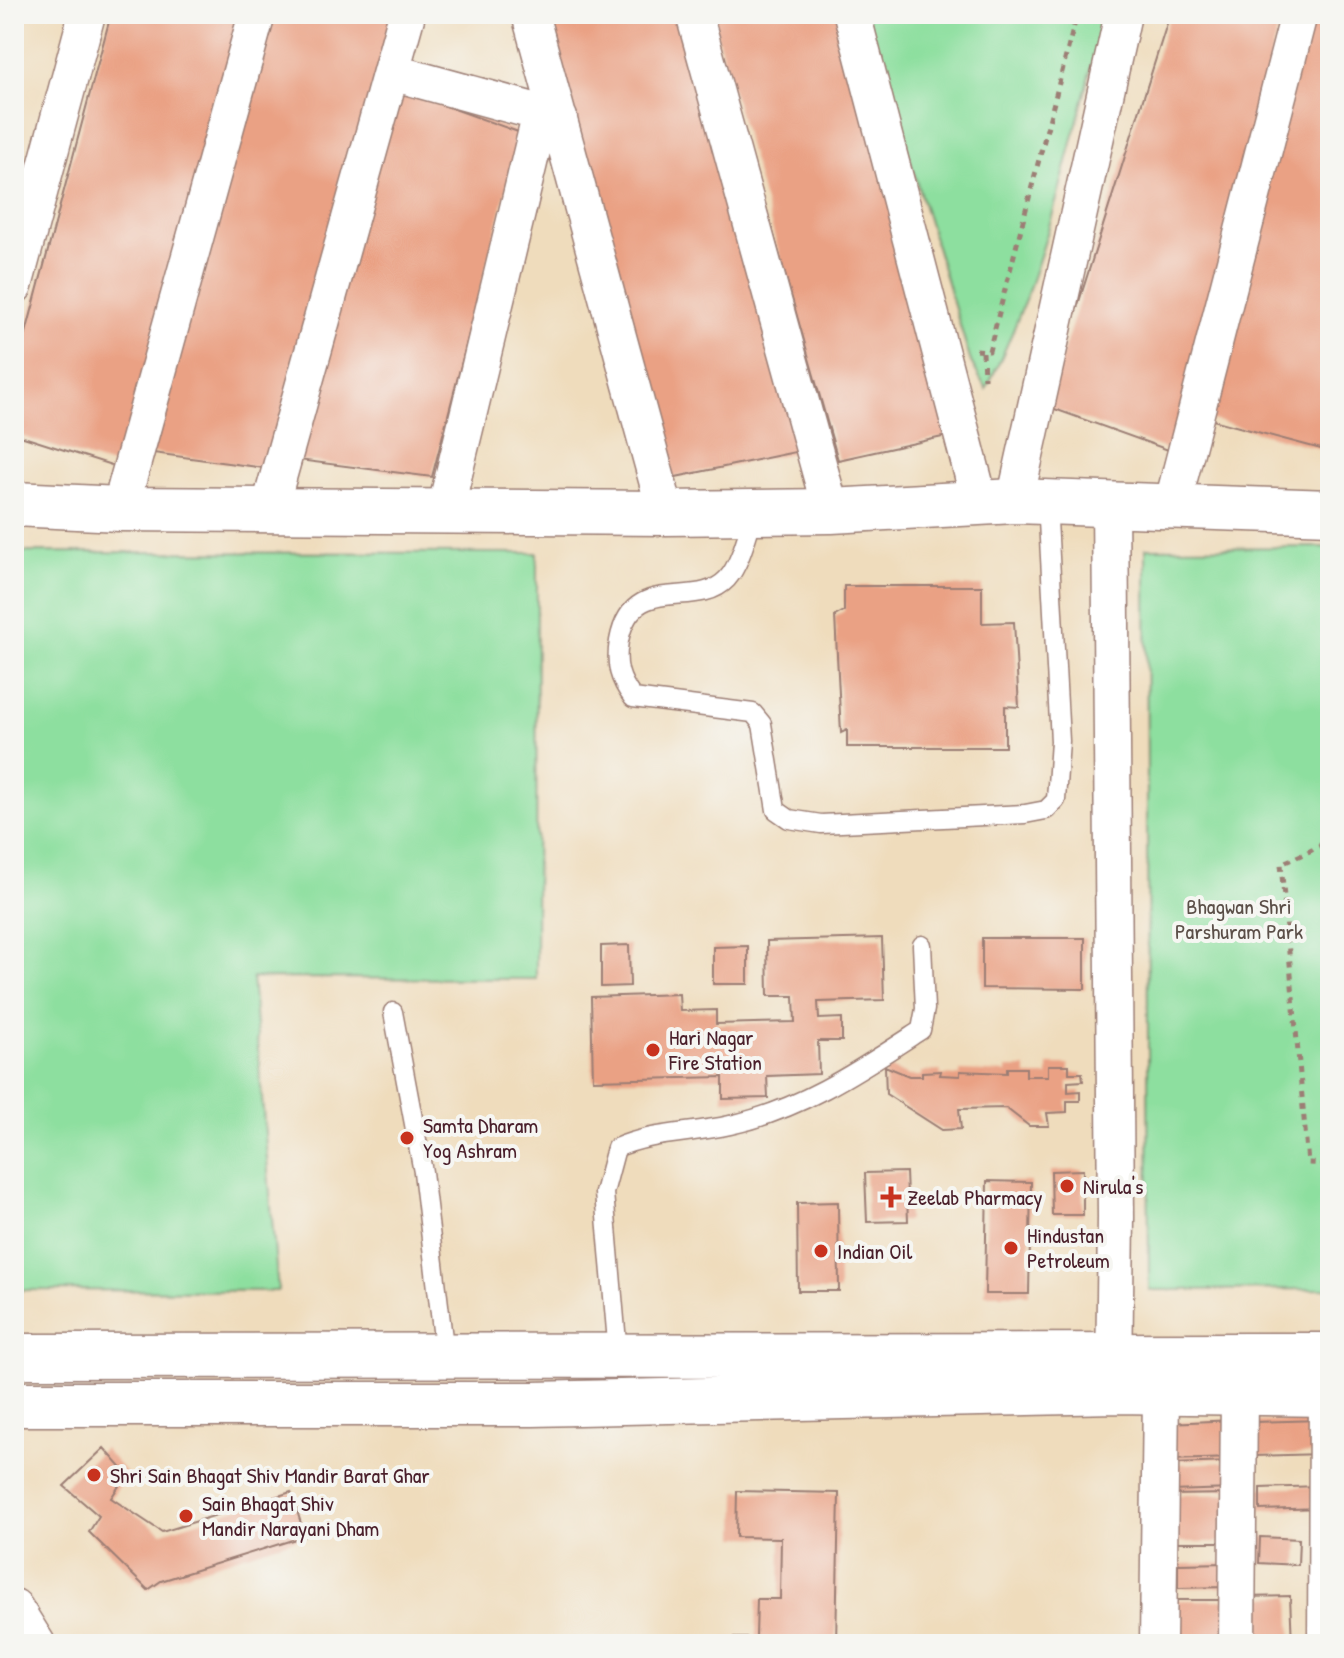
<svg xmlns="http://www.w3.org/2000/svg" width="1344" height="1658" font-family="'Patrick Hand',sans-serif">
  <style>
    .green { fill: #8ddf9f; stroke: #6c7f65; stroke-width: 2 }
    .building { fill: #eaa184 }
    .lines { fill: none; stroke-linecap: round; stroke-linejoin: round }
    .service-casing { stroke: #9c7e74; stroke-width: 21 }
    .minor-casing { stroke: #9c7e74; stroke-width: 39 }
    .tertiary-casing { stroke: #9c7e74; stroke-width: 47 }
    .path { stroke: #9c7e74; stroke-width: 5; stroke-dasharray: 6 6; stroke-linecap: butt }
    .service { stroke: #fff; stroke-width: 18 }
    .minor { stroke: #fff; stroke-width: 36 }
    .tertiary { stroke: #fff; stroke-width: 44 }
    .poi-dot { fill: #c8321e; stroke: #f6f6f2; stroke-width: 3 }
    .labels { text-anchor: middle; stroke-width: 8; stroke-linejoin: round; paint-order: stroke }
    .park-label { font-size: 22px; fill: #5b4f48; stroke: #f6f6f2 }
    .poi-label { font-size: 22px; fill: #4a1f2b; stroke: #f6f6f2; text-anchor: start }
  </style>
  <rect width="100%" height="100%" fill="#f6f6f2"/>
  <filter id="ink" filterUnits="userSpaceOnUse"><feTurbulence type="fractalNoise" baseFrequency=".0125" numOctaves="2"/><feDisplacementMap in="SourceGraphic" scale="16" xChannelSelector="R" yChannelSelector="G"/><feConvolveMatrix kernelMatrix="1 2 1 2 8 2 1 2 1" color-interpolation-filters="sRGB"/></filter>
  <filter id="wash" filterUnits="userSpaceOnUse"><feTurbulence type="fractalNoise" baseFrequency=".006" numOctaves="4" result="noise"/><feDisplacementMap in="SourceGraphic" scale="32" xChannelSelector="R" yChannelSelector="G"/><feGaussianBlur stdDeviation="1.8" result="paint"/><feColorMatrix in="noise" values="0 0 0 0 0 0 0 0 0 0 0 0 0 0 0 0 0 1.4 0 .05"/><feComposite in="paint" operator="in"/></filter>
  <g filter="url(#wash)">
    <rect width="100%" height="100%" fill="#efdcbc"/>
    <path class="green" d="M 866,14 L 1105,14 C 1071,139 1046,274 986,389 L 971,362 Z
      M 1330,547 L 1330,1289 L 1149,1290 L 1146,548 Z
      M 16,552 L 537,553 L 536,979 L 252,978 L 278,1291 L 14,1290 Z"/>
    <g id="blocks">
      <path class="building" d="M 111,14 L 245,14 L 127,470 L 14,434 L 14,378 Z
        M 265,14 L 400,14 L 279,470 L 138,451 Z
        M 541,14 L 684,14 L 805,450 L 666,479 Z
        M 711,14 L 837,14 L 956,434 L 838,460 Z
        M 1170,14 L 1281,14 L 1171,451 L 1046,406 Z
        M 1311,14 L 1330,14 L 1330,415 L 1321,449 L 1209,419 Z
        M 390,86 L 521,133 L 432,477 L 298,460 Z
        M 844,586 L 982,586 L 982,623 L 1014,622 L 1019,707 L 1005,706 L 1005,747 L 847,747 L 847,730 L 841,733 L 835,616 L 844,611 Z
        M 882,938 L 884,1000 L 818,1002 L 819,1019 L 842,1018 L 842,1041 L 818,1041 L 819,1074 L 767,1076 L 768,1098 L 723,1099 L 723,1077 L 593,1080 L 591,997 L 679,994 L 680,1011 L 716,1010 L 716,1024 L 795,1022 L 794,996 L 768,996 L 767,941 Z
        M 982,938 L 1085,938 L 1085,989 L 982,988 Z
        M 629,945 L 630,986 L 601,987 L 601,946 Z
        M 748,946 L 748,984 L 713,984 L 713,947 Z
        M 1048,1065 L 1069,1065 L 1069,1073 L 1082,1073 L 1083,1081 L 1068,1082 L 1068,1092 L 1080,1091 L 1080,1101 L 1067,1101 L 1067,1112 L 1047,1113 L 1049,1126 L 1029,1126 L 1006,1108 L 959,1109 L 961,1129 L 942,1130 L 886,1094 L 885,1066 L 909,1076 L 922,1076 L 922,1072 L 941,1071 L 940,1075 L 960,1076 L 960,1071 L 1007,1073 L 1007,1068 L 1026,1068 L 1026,1076 L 1048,1076 Z
        M 1083,1170 L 1083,1215 L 1052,1215 L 1051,1171 Z
        M 906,1172 L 908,1221 L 867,1222 L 865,1173 Z
        M 987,1181 L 1031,1182 L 1029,1294 L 985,1294 Z
        M 838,1202 L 839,1291 L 798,1291 L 797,1203 Z
        M 1233,1420 L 1234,1458 L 1170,1460 L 1169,1423 Z
        M 1321,1420 L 1322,1454 L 1255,1456 L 1254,1422 Z
        M 104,1448 L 127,1474 L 111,1498 L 162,1532 L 291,1492 L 305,1536 L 161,1581 L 148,1590 L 89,1532 L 99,1516 L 64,1486 Z
        M 1232,1462 L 1233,1489 L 1170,1491 L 1169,1464 Z
        M 1319,1486 L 1320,1508 L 1260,1510 L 1260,1488 Z
        M 737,1491 L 839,1493 L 836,1644 L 724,1644 L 724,1638 L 756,1638 L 757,1599 L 780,1599 L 781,1538 L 736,1537 Z
        M 1229,1494 L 1230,1542 L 1170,1542 L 1169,1495 Z
        M 1260,1537 L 1299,1539 L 1298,1565 L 1259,1563 Z
        M 1228,1563 L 1228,1587 L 1178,1588 L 1178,1564 Z
        M 1290,1596 L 1292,1644 L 1247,1644 L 1245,1597 Z
        M 1167,1600 L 1230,1600 L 1230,1639 L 1167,1639 Z"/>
    </g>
  </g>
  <g filter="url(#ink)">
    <use href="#blocks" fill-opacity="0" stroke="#9c7e74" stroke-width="2"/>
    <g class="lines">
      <g class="service-casing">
        <path id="service" d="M 755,511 C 748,530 741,564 727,579 C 696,612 632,570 619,641 C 615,665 619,679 633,698 L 753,713 L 762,724 L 776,810 L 789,819 L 821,824 L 1025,814 L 1046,810 L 1056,800 L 1060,741 L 1047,502
          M 393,1012 L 423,1172 L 445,1355
          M 618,1354 L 604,1193 L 616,1148 C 652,1132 691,1134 730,1125 C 801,1110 861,1069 921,1030 L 925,1009 L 922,945"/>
      </g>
      <g class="minor-casing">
        <path id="minor" d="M 530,14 L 666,513
          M 694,14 L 831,511
          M 852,14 L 980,503
          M 391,72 L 559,118
          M 14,286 L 87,14
          M 1015,501 L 1123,14
          M 1110,502 L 1116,1217 L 1114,1380
          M 1172,506 L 1299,14
          M 120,509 L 257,14
          M 269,510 L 407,14
          M 445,511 L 541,113
          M 14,1607 L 37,1644
          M 1158,1644 L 1161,1392
          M 1237,1644 L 1239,1393
          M 1326,1644 L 1327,1394"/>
      </g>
      <g class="tertiary-casing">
        <path id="tertiary" d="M 14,504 L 120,509 L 666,513 L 831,511 L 1015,501 L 1330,512
          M 14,1356 L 1330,1355
          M 14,1404 L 533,1404 L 1114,1391 L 1330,1394"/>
      </g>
      <path class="path" d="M 976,350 L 989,351 L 1077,14
        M 983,352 L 984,379
        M 1330,687 L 1321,846 L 1281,864 L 1308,1163 L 1330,1164"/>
      <use href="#service" class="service"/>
      <use href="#minor" class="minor"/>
      <use href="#tertiary" class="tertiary"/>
    </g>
  </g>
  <g class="poi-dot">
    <circle cx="653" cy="1050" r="8"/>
    <circle cx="407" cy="1138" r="8"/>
    <circle cx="1067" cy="1186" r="8"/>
    <path d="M887 1185h8v8h8v8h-8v8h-8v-8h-8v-8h8z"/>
    <circle cx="1011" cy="1248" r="8"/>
    <circle cx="821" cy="1251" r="8"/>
    <circle cx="94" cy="1475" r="8"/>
    <circle cx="186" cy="1516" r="8"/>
  </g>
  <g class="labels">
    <g class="park-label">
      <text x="1239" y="914">Bhagwan Shri<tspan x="1239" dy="25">Parshuram Park</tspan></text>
    </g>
    <g class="poi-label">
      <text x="669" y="1045">Hari Nagar<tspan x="669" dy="25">Fire Station</tspan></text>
      <text x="423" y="1133">Samta Dharam<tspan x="423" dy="25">Yog Ashram</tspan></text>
      <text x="1083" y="1194">Nirula's</text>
      <text x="907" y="1205">Zeelab Pharmacy</text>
      <text x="1027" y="1243">Hindustan<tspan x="1027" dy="25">Petroleum</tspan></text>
      <text x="837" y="1259">Indian Oil</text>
      <text x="110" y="1483">Shri Sain Bhagat Shiv Mandir Barat Ghar</text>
      <text x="202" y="1511">Sain Bhagat Shiv<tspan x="202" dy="25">Mandir Narayani Dham</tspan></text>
    </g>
  </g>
  <rect width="1344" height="1658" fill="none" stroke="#f6f6f2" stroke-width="48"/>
</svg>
